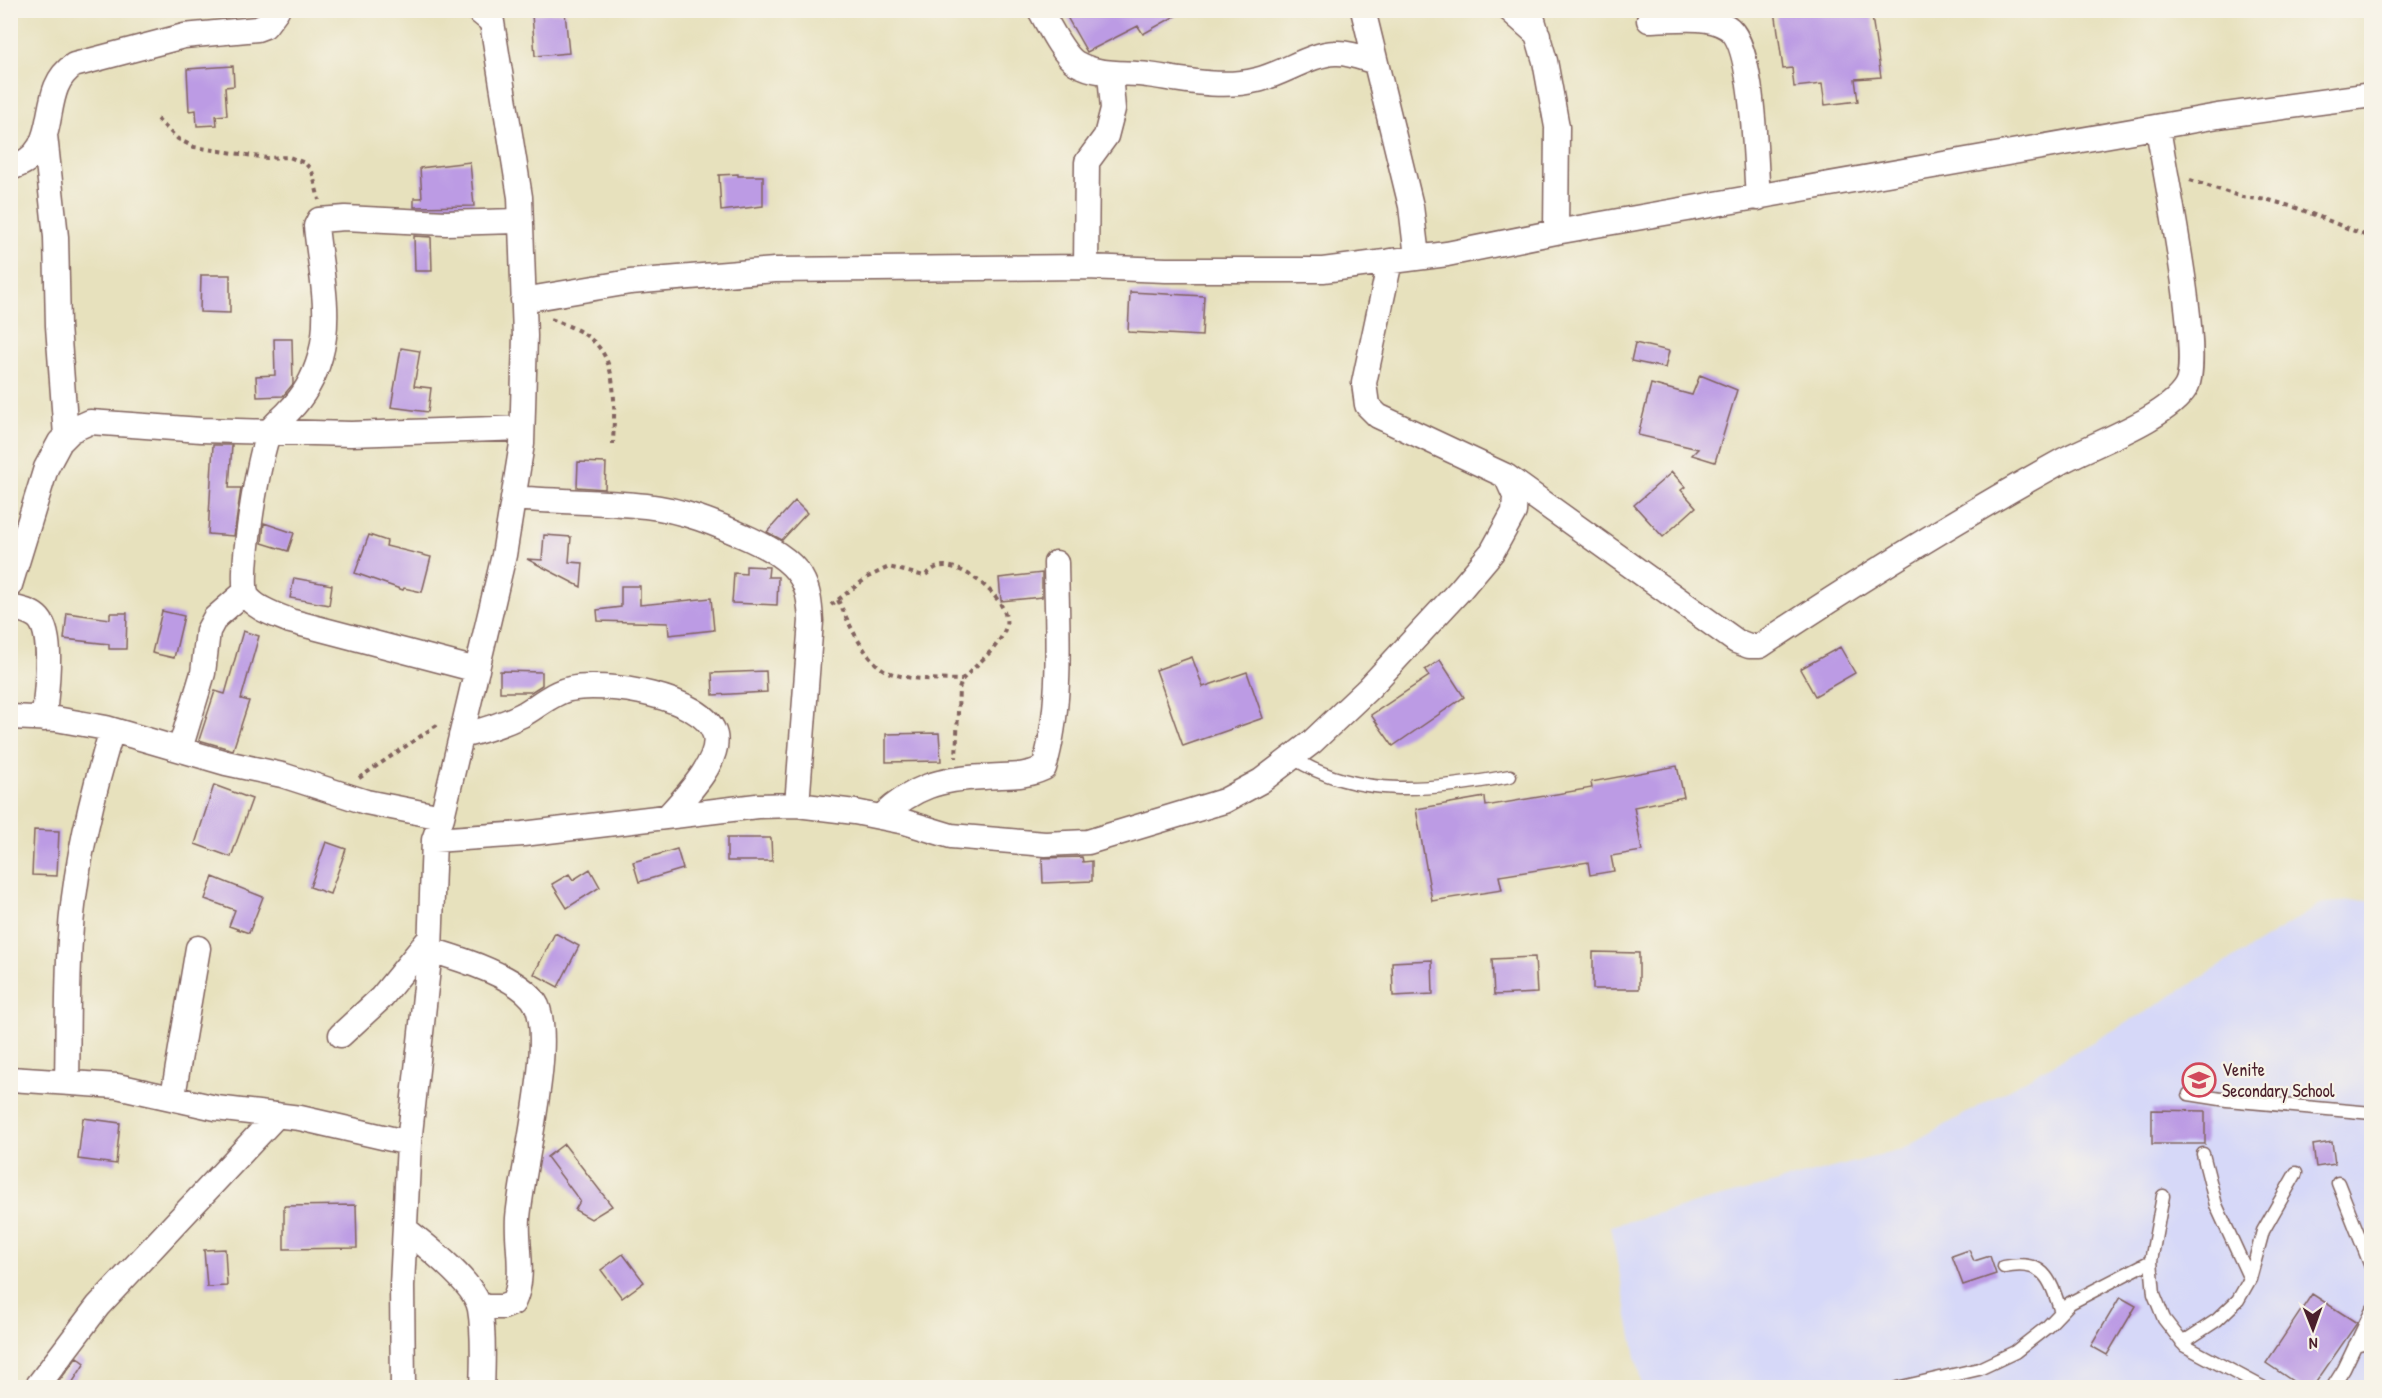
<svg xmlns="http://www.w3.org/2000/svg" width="2382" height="1398" font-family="'Patrick Hand',sans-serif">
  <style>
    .built { fill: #d6d8f8 }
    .building { fill: #bc9be4 }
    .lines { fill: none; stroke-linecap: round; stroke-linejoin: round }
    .service-casing { stroke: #81635e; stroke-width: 15 }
    .minor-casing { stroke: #81635e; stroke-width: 27 }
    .path { stroke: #81635e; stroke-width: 4; stroke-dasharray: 4.5 4.5; stroke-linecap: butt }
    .service { stroke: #fff; stroke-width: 12 }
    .minor { stroke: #fff; stroke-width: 24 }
    .labels { text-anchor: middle; stroke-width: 4.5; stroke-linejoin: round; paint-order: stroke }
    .poi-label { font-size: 18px; fill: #4a1f2b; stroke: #f7f3e8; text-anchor: start }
  </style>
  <rect width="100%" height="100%" fill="#f7f3e8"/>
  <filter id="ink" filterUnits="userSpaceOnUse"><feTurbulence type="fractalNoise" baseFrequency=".0167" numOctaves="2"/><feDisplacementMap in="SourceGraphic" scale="12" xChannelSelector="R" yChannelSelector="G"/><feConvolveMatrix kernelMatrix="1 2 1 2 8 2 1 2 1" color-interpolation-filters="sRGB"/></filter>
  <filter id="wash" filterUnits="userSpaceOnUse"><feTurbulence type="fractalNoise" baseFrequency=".008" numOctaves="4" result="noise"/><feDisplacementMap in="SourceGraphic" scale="24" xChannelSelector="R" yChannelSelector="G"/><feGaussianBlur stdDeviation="1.35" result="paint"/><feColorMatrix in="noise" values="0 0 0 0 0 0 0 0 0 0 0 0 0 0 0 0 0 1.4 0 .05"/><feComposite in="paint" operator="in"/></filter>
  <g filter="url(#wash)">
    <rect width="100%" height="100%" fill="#e7e1bd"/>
    <path class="built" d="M 2371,900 L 2371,1387 L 1642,1387 L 1610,1226 L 1901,1150 L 2151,1009 L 2323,903 Z"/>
    <g id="blocks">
      <path class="building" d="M 1063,10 L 1186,10 L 1143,34 L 1138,26 L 1087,52 Z
        M 1775,10 L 1871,10 L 1881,77 L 1855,79 L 1858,101 L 1825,105 L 1822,84 L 1794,87 L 1792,68 L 1783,69 Z
        M 565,12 L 569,53 L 535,56 L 532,14 Z
        M 233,66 L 234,86 L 225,87 L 227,115 L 216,116 L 217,125 L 197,126 L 196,110 L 189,111 L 187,69 Z
        M 470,162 L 474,206 L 414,207 L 414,198 L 422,198 L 420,168 Z
        M 738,174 L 738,176 L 763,176 L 763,206 L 721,211 L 719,175 Z
        M 414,236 L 431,237 L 432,271 L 415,271 Z
        M 201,275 L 230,275 L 230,313 L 200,312 Z
        M 1130,292 L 1204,296 L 1202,336 L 1128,332 Z
        M 274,339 L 292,339 L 293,384 L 283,396 L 257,397 L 256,376 L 275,375 Z
        M 1635,343 L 1669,351 L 1665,368 L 1631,361 Z
        M 401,348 L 420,351 L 414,386 L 431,388 L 428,412 L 391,407 Z
        M 1700,375 L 1737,390 L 1715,462 L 1692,455 L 1698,449 L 1638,435 L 1651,384 L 1692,395 Z
        M 213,445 L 232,445 L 229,488 L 241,488 L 234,536 L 208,534 Z
        M 578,462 L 606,463 L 605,489 L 577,487 Z
        M 1672,472 L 1685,487 L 1681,490 L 1696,507 L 1663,537 L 1634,505 Z
        M 795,501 L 807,513 L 782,540 L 767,532 Z
        M 264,523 L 294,533 L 288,551 L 262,543 Z
        M 369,535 L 387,541 L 386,546 L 431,557 L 422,592 L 404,588 L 403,590 L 355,573 Z
        M 544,535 L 571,537 L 569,562 L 583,563 L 581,587 L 527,559 L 542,560 Z
        M 746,566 L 769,567 L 768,577 L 778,577 L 777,605 L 732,603 L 734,573 L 746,574 Z
        M 1042,573 L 1042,597 L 1001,601 L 999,578 Z
        M 294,578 L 332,585 L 329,605 L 290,598 Z
        M 621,586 L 640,586 L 640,605 L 711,598 L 714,630 L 669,635 L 668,623 L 598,621 L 597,610 L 621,607 Z
        M 162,611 L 184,616 L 174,658 L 152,653 Z
        M 67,613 L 110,619 L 110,613 L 127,613 L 126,649 L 109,649 L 109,644 L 64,639 Z
        M 243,631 L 259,636 L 241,699 L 249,701 L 233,750 L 199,740 L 215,691 L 225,694 Z
        M 1840,647 L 1855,673 L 1815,696 L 1800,669 Z
        M 1192,657 L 1203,687 L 1247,672 L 1263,718 L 1183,746 L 1156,670 Z
        M 1440,660 L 1464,697 L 1393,746 L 1371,715 L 1429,676 L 1425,670 Z
        M 500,671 L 542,672 L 542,685 L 531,692 L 500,692 Z
        M 766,671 L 767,692 L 713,695 L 712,673 Z
        M 939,733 L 941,761 L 886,762 L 886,734 Z
        M 1677,766 L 1684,797 L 1634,807 L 1642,851 L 1611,856 L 1614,871 L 1590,875 L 1588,862 L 1499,876 L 1502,890 L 1432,901 L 1416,809 L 1485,797 L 1486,806 L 1592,788 L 1591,782 Z
        M 214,785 L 252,799 L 231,857 L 195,844 Z
        M 34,830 L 59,831 L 57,876 L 32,875 Z
        M 727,838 L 771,838 L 772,861 L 727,861 Z
        M 326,842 L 346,849 L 330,894 L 310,887 Z
        M 677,849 L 683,869 L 639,882 L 633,862 Z
        M 1082,857 L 1083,862 L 1092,861 L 1092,881 L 1043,883 L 1042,858 Z
        M 590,869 L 600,887 L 567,908 L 552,884 L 569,874 L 573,880 Z
        M 213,877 L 263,897 L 249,933 L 229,926 L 235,910 L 205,899 Z
        M 555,933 L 579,946 L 558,987 L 534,974 Z
        M 1593,952 L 1639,953 L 1639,989 L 1593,989 Z
        M 1535,957 L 1537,993 L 1494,995 L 1492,959 Z
        M 1432,960 L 1433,994 L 1393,996 L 1392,962 Z
        M 2152,1110 L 2205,1111 L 2205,1144 L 2152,1144 Z
        M 83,1118 L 120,1123 L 116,1164 L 78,1159 Z
        M 2332,1142 L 2335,1164 L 2316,1167 L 2313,1145 Z
        M 564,1144 L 612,1206 L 591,1219 L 575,1210 L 580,1201 L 547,1157 Z
        M 356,1205 L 357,1248 L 284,1249 L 284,1206 Z
        M 225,1249 L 227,1286 L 207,1287 L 204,1250 Z
        M 1969,1250 L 1974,1261 L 1990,1256 L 1996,1274 L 1963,1285 L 1952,1256 Z
        M 623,1254 L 644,1282 L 622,1298 L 601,1270 Z
        M 2312,1294 L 2357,1323 L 2312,1388 L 2303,1388 L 2266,1363 Z
        M 2120,1297 L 2136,1306 L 2107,1355 L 2091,1346 Z
        M 77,1357 L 85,1363 L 69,1388 L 54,1388 Z"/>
    </g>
  </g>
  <g filter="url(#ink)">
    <use href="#blocks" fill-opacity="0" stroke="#81635e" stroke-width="1.5"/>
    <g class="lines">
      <g class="service-casing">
        <path id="service" d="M 468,10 L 491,29
          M 1293,758 C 1359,800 1436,790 1510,776
          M 2189,1094 L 2227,1100 L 2372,1113
          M 2203,1154 L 2216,1205 L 2250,1279
          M 2338,1183 L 2372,1269
          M 2163,1196 L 2151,1261 L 2154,1294 L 2164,1319 L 2185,1346 L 2264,1388
          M 2004,1267 C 2045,1259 2050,1279 2061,1312
          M 2182,1343 L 2217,1320 L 2238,1300 L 2250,1279 L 2263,1231 L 2296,1173
          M 2355,1345 L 2372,1341
          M 1897,1388 L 1979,1369 L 2015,1352 L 2047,1327 L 2070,1303 L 2151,1261
          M 2332,1388 L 2344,1369 L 2372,1310"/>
      </g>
      <g class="minor-casing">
        <path id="minor" d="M 1040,10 C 1048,24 1063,55 1076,63 C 1099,76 1123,72 1148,75 C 1183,80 1222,89 1257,80 C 1283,74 1310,54 1335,53 C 1348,52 1362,58 1375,62
          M 1363,10 L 1411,206 L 1417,257
          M 1510,10 L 1538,35
          M 1530,10 L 1545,61 L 1557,127 L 1556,232
          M 1649,20 C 1673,20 1706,14 1727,27 C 1755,43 1755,165 1758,198
          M 45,135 L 56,237 L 58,326 L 66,436
          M 10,168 C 67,152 34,91 74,65 L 184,36 L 257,29 L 265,26 L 277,10
          M 1086,267 L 1087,162 L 1106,136 L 1113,109 L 1110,73
          M 523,300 L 630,282 L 775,270 L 1086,267 L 1166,270 L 1323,270 L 1447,254 L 1556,232 L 2218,116 L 2372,95
          M 1506,476 L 1736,641 L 1749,646 L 1760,646 C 1858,581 1959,518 2062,461 C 2094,444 2168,418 2186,387 C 2204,357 2164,172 2158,127
          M 513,498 C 557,502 602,501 646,506 C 683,510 717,524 750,539 C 769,548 790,559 801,577 C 809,590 810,606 811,621 L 797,805
          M 10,585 L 46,468 L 60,442 L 72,430 L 90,422 L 201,430 L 351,434 L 522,428
          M 10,607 C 19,609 30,611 37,617 C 56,633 45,695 44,719
          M 477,670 L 290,621 C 277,615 255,609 247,596 C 238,580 259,449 270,431 C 275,423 283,418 289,411 C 305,395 314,378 320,357 C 332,315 320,268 316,226 L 319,220 L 345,218 L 446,223 L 521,221
          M 10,717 L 56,719 L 106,728 L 226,763 L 282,775 L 366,802 L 442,817
          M 461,736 C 482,731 502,725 522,715 C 537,707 553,692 570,689 C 603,681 705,696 715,735 C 721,761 684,798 668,816
          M 180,749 L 203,673 L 208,631 L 215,618 L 245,592
          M 881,817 C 914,786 940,779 984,777 C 1007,775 1022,778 1044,768 C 1063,703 1057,631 1056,563
          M 434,840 L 523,834 L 757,806 L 797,805 L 855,812 L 905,822 L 951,836 L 1045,844 L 1088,842 L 1224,801 L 1261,781 L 1312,742 L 1369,688 L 1460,590 L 1492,552 L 1514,512 L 1515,496 L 1506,476 L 1378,416 L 1367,405 L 1364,383 L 1390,261
          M 430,950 C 458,958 524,978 537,1006 C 554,1046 522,1168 518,1218 C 516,1246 526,1276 513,1303 L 503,1307 L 480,1307
          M 341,1035 L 381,998 L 430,938
          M 10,1079 L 117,1086 L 216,1108 L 300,1118 L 409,1143
          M 67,1082 C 68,1035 67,987 70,940 C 74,869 91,798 112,730
          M 173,1096 L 198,948
          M 405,1229 C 425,1245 476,1284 480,1309 C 484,1332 483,1364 482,1388
          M 36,1388 L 98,1306 L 277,1115
          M 403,1388 L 402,1286 L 409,1143 L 430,950 L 434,840 L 442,817 L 504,555 L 522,444 L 525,336 L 520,197 L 490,10"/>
      </g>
      <path class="path" d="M 157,119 L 178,139 L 194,147 L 267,158 L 289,157 L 305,163 L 312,171 L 319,200
        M 2190,180 L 2242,197 L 2269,200 L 2297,208 L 2372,238
        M 551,319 C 567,325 584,331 596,344 C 619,367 614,414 613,444
        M 838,600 C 848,621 865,662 888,672 C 909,681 939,679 962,680
        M 831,605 L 868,577 L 889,567 L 924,576 C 931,571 935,566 944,566 C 967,566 1011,601 1006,626 C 1001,647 976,664 962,680 L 959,689 L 956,758
        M 359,778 L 440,723"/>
      <use href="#service" class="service"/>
      <use href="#minor" class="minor"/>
    </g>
  </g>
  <defs>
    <g id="school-ring" transform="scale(1.725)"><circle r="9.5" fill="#f7f3e8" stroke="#d1495b" stroke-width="1.5"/><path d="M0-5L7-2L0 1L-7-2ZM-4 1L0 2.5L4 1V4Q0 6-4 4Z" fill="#d1495b"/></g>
  </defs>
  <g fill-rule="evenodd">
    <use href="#school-ring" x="2199" y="1080"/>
  </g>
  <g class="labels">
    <g class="poi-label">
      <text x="2222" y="1076">Venite<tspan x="2222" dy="21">Secondary School</tspan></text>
    </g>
  </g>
  <rect width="2382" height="1398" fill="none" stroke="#f7f3e8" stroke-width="36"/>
  <g transform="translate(2313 1329) rotate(179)" stroke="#f7f3e8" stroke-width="4.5" paint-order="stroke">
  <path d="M0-4.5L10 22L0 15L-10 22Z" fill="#4a1f2b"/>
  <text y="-9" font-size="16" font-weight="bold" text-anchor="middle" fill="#4a1f2b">N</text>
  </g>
</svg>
